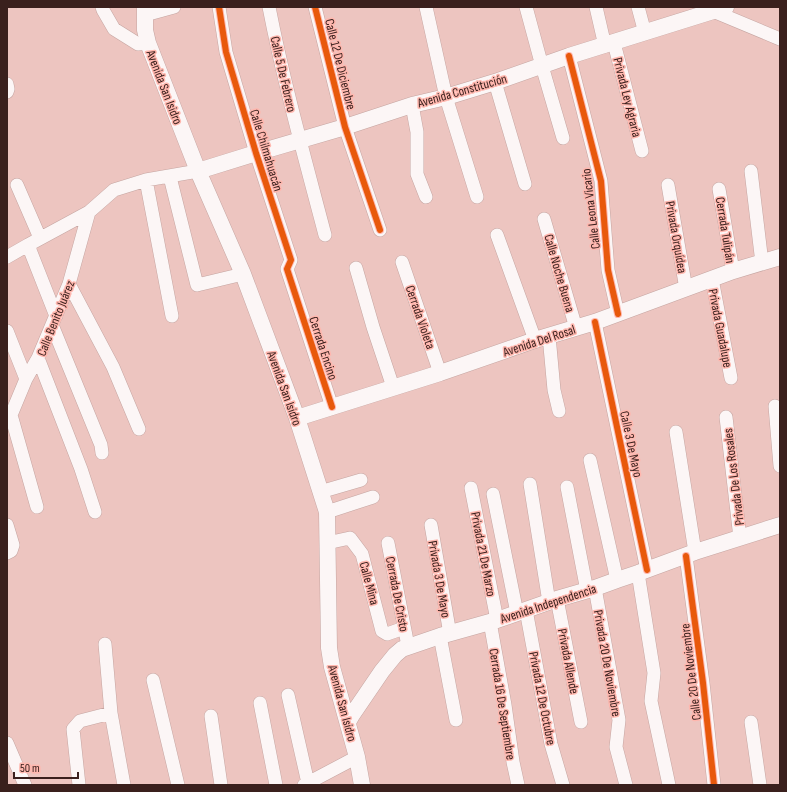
<svg xmlns="http://www.w3.org/2000/svg" width="787" height="792" font-family="'Sofia Sans Condensed',sans-serif">
  <style>
    .lines { fill: none; stroke-linecap: round; stroke-linejoin: round }
    .minor-casing { stroke: #c5a5a1; stroke-width: 14 }
    .major-casing { stroke: #c5a5a1; stroke-width: 17 }
    .minor { stroke: #fcf6f6; stroke-width: 13 }
    .major { stroke: #fcf6f6; stroke-width: 16 }
    .cycleway-casing { stroke: #ffb7ae; stroke-width: 8 }
    .cycleway { stroke: #e8590c; stroke-width: 6 }
    .labels { text-anchor: middle; stroke-width: 3; stroke-linejoin: round; paint-order: stroke }
    .street-label { font-size: 13px; fill: #3a201d; stroke: #ffb7ae }
  </style>
  <rect width="100%" height="100%" fill="#edc5c0"/>
  <g class="lines">
    <g class="minor-casing">
      <path id="minor" d="M 102,7 L 103,10 L 114,29 L 138,44 L 148,43
        M 219,7 L 226,52 L 256,153 L 291,260 L 287,269 L 332,407
        M 269,7 C 284,84 305,159 325,235
        M 315,7 L 345,127 L 380,230
        M 426,7 L 446,97 L 477,197
        M 526,7 L 542,66 L 563,138
        M 596,7 L 605,46
        M 638,7 L 645,33
        M 712,7 L 713,11 L 780,39
        M 145,15 L 174,7
        M 614,43 L 642,151
        M 569,56 L 601,181 L 608,270 L 618,314
        M 495,82 L 525,184
        M 7,84 L 8,89 L 7,92
        M 412,105 L 417,132 L 417,174 L 426,197
        M 751,171 L 762,263
        M 170,177 L 197,285 L 243,274
        M 146,180 L 172,316
        M 17,185 L 40,238
        M 668,185 L 686,289
        M 719,189 L 733,271
        M 544,219 L 576,328
        M 497,235 L 535,340
        M 28,245 L 56,316
        M 7,257 L 28,245 L 89,212 L 114,190 L 146,180 L 198,171
        M 402,262 L 440,373
        M 356,268 L 373,327 L 393,387
        M 712,279 L 731,378
        M 69,284 L 113,367 L 139,429
        M 595,322 L 647,570
        M 52,325 L 101,445 L 102,453
        M 7,331 L 26,379
        M 549,336 L 554,390 L 559,411
        M 38,358 L 81,469 L 95,512
        M 775,406 L 780,466
        M 11,415 L 37,507
        M 726,417 L 740,538
        M 7,418 L 11,415 L 26,379 L 38,358 L 69,284 L 89,212
        M 676,432 L 695,552
        M 590,460 L 617,580
        M 530,484 L 549,602
        M 567,487 L 587,591
        M 471,488 L 497,620
        M 320,492 L 361,480
        M 493,494 L 517,613
        M 327,512 L 373,497
        M 7,525 L 13,545 L 11,551 L 7,553
        M 431,525 L 450,634
        M 327,543 L 350,538 L 362,554 L 382,631 L 387,634 L 404,628
        M 388,543 L 408,646
        M 686,556 L 703,683 L 714,785
        M 638,573 L 654,673 L 651,701 L 669,785
        M 595,588 L 619,720 L 616,747 L 626,785
        M 557,599 L 581,722
        M 526,610 L 551,744 L 563,785
        M 490,622 L 505,705 L 513,762 L 518,785
        M 440,636 L 456,720
        M 105,644 L 111,713 L 124,785
        M 153,680 L 178,785
        M 288,695 L 308,783
        M 260,703 L 276,785
        M 211,716 L 221,785
        M 751,722 L 760,785
        M 7,743 L 25,785
        M 79,785 L 73,729 L 80,721 L 111,713
        M 304,785 L 357,757"/>
    </g>
    <g class="major-casing">
      <path id="major" d="M 145,7 L 145,30 L 148,43 L 198,171 L 243,274 L 297,418 L 327,512 L 329,648 L 332,667 L 357,757 L 362,785
        M 198,171 L 256,153 L 345,127 L 412,105 L 446,97 L 495,82 L 569,56 L 726,7
        M 297,418 L 440,373 L 535,340 L 595,322 L 733,271 L 780,257
        M 348,722 L 352,715 L 382,671 L 395,655 L 402,649 L 440,636 L 497,620 L 557,599 L 595,588 L 617,580 L 638,573 L 695,552 L 780,525"/>
    </g>
    <use href="#minor" class="minor"/>
    <use href="#major" class="major"/>
    <g class="cycleway-casing">
      <path id="cycleway" d="M 219,7 L 226,52 L 256,153 L 291,260 L 287,269 L 332,407
        M 315,7 L 345,127 L 380,230
        M 569,56 L 601,181 L 608,270 L 618,314
        M 595,322 L 647,570
        M 686,556 L 703,683 L 714,785"/>
    </g>
    <use href="#cycleway" class="cycleway"/>
  </g>
  <g class="labels">
    <g class="street-label">
      <text transform="translate(341 64) rotate(76)" y="5">Calle 12 De Diciembre</text>
      <text transform="translate(284 74) rotate(77)" y="5">Calle 5 De Febrero</text>
      <text transform="translate(165 87) rotate(69)" y="5">Avenida San Isidro</text>
      <text transform="translate(462 90) rotate(-16)" y="5">Avenida Constitución</text>
      <text transform="translate(628 97) rotate(76)" y="5">Privada Ley Agraria</text>
      <text transform="translate(267 150) rotate(73)" y="5">Calle Chilmahuacán</text>
      <text transform="translate(590 209) rotate(-97)" y="5">Calle Leona Vicario</text>
      <text transform="translate(726 230) rotate(81)" y="5">Cerrada Tulipán</text>
      <text transform="translate(677 237) rotate(80)" y="5">Privada Orquídea</text>
      <text transform="translate(560 273) rotate(74)" y="5">Calle Noche Buena</text>
      <text transform="translate(421 317) rotate(71)" y="5">Cerrada Violeta</text>
      <text transform="translate(55 318) rotate(-68)" y="5">Calle Benito Juárez</text>
      <text transform="translate(721 328) rotate(79)" y="5">Privada Guadalupe</text>
      <text transform="translate(539 340) rotate(-18)" y="5">Avenida Del Rosal</text>
      <text transform="translate(324 348) rotate(72)" y="5">Cerrada Encino</text>
      <text transform="translate(285 388) rotate(70)" y="5">Avenida San Isidro</text>
      <text transform="translate(632 444) rotate(78)" y="5">Calle 3 De Mayo</text>
      <text transform="translate(733 477) rotate(-97)" y="5">Privada De Los Rosales</text>
      <text transform="translate(484 554) rotate(79)" y="5">Privada 21 De Marzo</text>
      <text transform="translate(440 579) rotate(80)" y="5">Privada 3 De Mayo</text>
      <text transform="translate(370 583) rotate(75)" y="5">Calle Mina</text>
      <text transform="translate(398 594) rotate(79)" y="5">Cerrada De Cristo</text>
      <text transform="translate(548 603) rotate(-18)" y="5">Avenida Independencia</text>
      <text transform="translate(569 661) rotate(79)" y="5">Privada Allende</text>
      <text transform="translate(608 663) rotate(80)" y="5">Privada 20 De Noviembre</text>
      <text transform="translate(690 672) rotate(-97)" y="5">Calle 20 De Noviembre</text>
      <text transform="translate(543 698) rotate(79)" y="5">Privada 12 De Octubre</text>
      <text transform="translate(343 703) rotate(75)" y="5">Avenida San Isidro</text>
      <text transform="translate(503 704) rotate(81)" y="5">Cerrada 16 De Septiembre</text>
    </g>
  </g>
  <rect width="787" height="792" fill="none" stroke="#3a201d" stroke-width="16"/>
  <path d="M14 772v6h64v-6" fill="none" stroke="#3a201d" stroke-width="2"/>
  <text x="20" y="772" font-size="12" fill="#3a201d" stroke="#ffb7ae" stroke-width="3" paint-order="stroke">50 m</text>
</svg>
